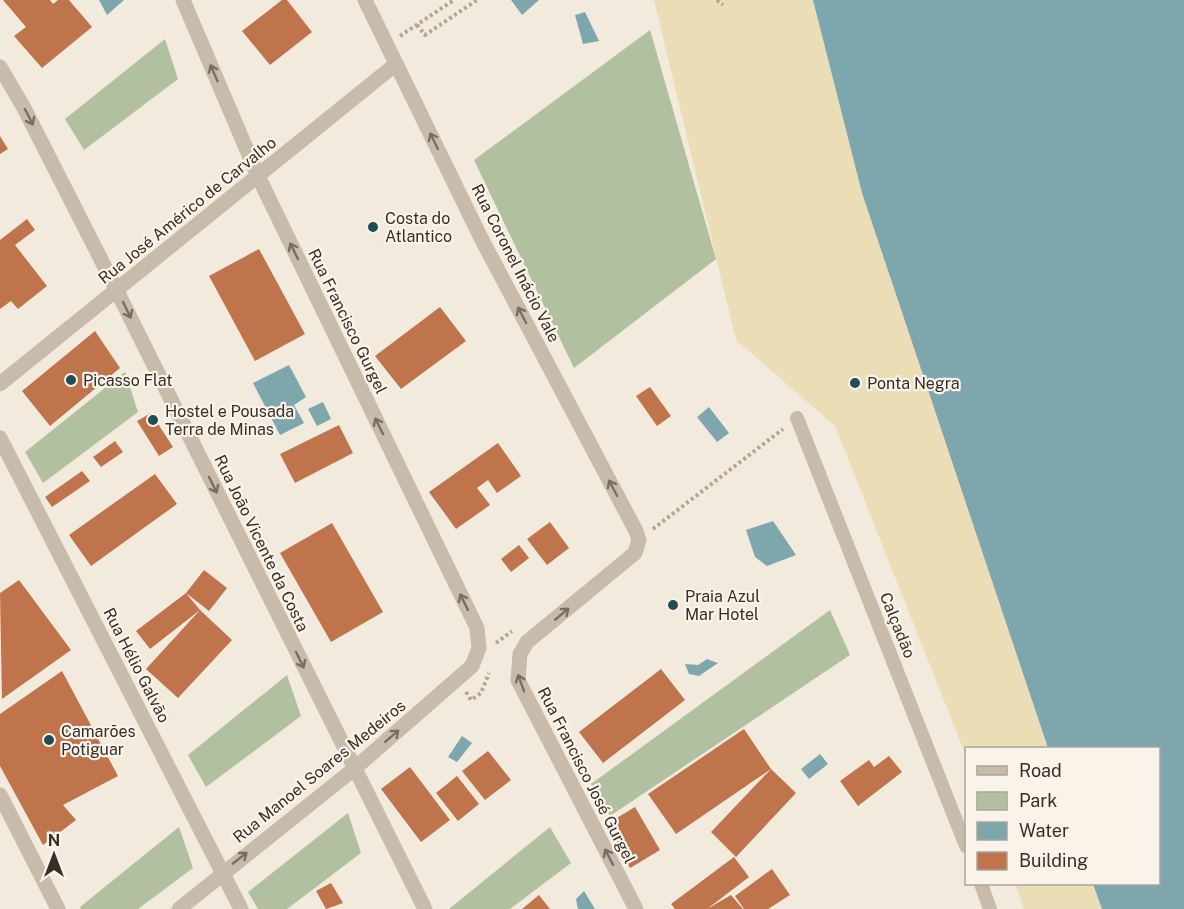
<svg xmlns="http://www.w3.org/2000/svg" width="1184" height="909" font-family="'Public Sans',sans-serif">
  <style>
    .green { fill: #b1c09e }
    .sand { fill: #ebdeb6 }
    .water { fill: #7ea6ad }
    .building { fill: #c0744c }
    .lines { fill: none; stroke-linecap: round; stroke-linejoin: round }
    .path { stroke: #b5a594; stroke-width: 4; stroke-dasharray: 3 3; stroke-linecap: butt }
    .pedestrian { stroke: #c9bbaa; stroke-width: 14 }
    .minor { stroke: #c9bbaa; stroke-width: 15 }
    .oneway { stroke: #786e63 }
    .poi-dot { fill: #204d56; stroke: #f9f3ea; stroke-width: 2 }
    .labels { text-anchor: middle; stroke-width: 4.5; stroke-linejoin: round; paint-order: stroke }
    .street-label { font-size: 16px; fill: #362f29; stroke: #f9f3ea }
    .poi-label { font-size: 16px; fill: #362f29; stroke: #f9f3ea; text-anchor: start }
  </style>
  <rect width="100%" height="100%" fill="#f1eadd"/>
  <path class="green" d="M 650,30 L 716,259 L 574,368 L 474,160 Z
    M 165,39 L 178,79 L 84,150 L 65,119 Z
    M 125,372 L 138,412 L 43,483 L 25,452 Z
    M 830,610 L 850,655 L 610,816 L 591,784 Z
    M 287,675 L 301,716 L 206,787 L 188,755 Z
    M 348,813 L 361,853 L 287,909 L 258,909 L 248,892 Z
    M 179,827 L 193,868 L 138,909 L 81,909 L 80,907 Z
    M 550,827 L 571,863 L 510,909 L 449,909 Z"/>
  <path class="sand" d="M 654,0 L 813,0 L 862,193 L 1048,748 L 966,748 L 966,756 L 835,426 L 736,340 Z
    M 1016,884 L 1093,884 L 1102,909 L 1024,909 Z"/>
  <path class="water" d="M 99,0 L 124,0 L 107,15 Z
    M 511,0 L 539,0 L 522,15 Z
    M 813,0 L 1184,0 L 1184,909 L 1102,909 L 1093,884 L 1158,884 L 1158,748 L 1048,748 L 862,193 Z
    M 585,12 L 599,41 L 583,44 L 575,15 Z
    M 289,365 L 306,397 L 294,405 L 304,423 L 280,435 L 253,383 Z
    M 323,402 L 331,419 L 317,426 L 308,409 Z
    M 709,407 L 729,433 L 717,442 L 697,417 Z
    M 773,521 L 796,555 L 767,566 L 755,557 L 746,530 Z
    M 707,659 L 718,663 L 699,676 L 689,674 L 685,664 L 698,665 Z
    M 462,736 L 472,743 L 457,762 L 448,757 Z
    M 820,754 L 828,764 L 809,779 L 801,769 Z
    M 584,891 L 595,909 L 578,909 L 576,899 Z"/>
  <path class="building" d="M 3,0 L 50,0 L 53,4 L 58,0 L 69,0 L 92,27 L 42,68 L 14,36 L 26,27 Z
    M 282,0 L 287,0 L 312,32 L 270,65 L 242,31 Z
    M 0,136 L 8,149 L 0,154 Z
    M 27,219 L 35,230 L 15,245 L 47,286 L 18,309 L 11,301 L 0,309 L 0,240 Z
    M 259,249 L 305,334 L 255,361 L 209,276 Z
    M 440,307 L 466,341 L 401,389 L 375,356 Z
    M 95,331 L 120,368 L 50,426 L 22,391 Z
    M 650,387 L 671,416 L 657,426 L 636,396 Z
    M 151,413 L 173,447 L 159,456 L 137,421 Z
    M 339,425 L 353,453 L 295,483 L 280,454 Z
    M 115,441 L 123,452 L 101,467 L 93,457 Z
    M 498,443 L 521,476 L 497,493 L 488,480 L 477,488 L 490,505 L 456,529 L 429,492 Z
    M 82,471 L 90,481 L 52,507 L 45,497 Z
    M 155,474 L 177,504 L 91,566 L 69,535 Z
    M 550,522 L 569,548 L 547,565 L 527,539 Z
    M 332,523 L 383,612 L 331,642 L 280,553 Z
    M 519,545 L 529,558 L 511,572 L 501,559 Z
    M 204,570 L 227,588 L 209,611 L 186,593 L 200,610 L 150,649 L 136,631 L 186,593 Z
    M 19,580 L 71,650 L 2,699 L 0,593 Z
    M 200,610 L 232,640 L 178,698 L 146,669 Z
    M 661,669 L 685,700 L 603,763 L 579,732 Z
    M 62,671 L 118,776 L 63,805 L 76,820 L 43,845 L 0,766 L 0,714 Z
    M 744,729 L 771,769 L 796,793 L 736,857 L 711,832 L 771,769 L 676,834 L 648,794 Z
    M 488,751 L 511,780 L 485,800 L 462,771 Z
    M 889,756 L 902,772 L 858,806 L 840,781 L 869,760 L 874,767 Z
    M 410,767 L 450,820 L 421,842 L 381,789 Z
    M 457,776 L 479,804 L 458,821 L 436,793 Z
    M 635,807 L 660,850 L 630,868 L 605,825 Z
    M 734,857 L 749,877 L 707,909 L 675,909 L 671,904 Z
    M 772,869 L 790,895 L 768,909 L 744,909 L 735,896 Z
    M 331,883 L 343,903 L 326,909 L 316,891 Z
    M 539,895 L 550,909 L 522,909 Z
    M 731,895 L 743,909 L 707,909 Z"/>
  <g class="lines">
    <path class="path" d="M 717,0 L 723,5
      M 417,25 L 425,35 L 477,0
      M 400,36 L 454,0
      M 653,529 L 783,429
      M 496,643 L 512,631
      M 466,692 L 471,700 L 481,693 L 489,673"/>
    <path class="pedestrian" d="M 797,418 L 966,846
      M 981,884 L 990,909"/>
    <path class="minor" d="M 365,0 L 481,238 L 636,531 L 639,540 L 635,553 L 527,642 L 520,654 L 518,680 L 636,909
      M 0,67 L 24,108 L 116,289 L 425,909
      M 0,384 L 396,64
      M 0,438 L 241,909
      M 0,795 L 58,909
      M 179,909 L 354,769 L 472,666 L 479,648 L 477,628 L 258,176 L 183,0"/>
  </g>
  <defs><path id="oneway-shaft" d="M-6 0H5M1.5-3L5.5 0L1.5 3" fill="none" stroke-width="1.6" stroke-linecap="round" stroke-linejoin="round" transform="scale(1.5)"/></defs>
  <g class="oneway">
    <use href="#oneway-shaft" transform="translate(214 73) rotate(-113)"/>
    <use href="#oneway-shaft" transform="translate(29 117) rotate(63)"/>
    <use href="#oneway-shaft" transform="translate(434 141) rotate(-116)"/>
    <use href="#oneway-shaft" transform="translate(294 251) rotate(-116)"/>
    <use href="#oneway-shaft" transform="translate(127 310) rotate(64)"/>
    <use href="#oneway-shaft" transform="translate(522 315) rotate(-118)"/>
    <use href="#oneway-shaft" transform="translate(379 426) rotate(-116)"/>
    <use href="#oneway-shaft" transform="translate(213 485) rotate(64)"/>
    <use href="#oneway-shaft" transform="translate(613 488) rotate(-118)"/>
    <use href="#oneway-shaft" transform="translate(464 602) rotate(-116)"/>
    <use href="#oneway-shaft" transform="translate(562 614) rotate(-40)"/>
    <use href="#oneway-shaft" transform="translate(300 660) rotate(64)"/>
    <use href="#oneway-shaft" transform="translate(521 683) rotate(-110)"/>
    <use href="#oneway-shaft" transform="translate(392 736) rotate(-41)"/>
    <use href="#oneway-shaft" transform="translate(609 857) rotate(-117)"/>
    <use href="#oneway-shaft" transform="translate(240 858) rotate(-38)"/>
  </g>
  <g class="poi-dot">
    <circle cx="373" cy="227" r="6"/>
    <circle cx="71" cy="380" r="6"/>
    <circle cx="855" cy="383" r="6"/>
    <circle cx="153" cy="420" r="6"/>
    <circle cx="673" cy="605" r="6"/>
    <circle cx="49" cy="740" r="6"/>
  </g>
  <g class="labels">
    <g class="street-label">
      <text transform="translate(187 210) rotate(-39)" y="6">Rua José Américo de Carvalho</text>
      <text transform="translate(516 263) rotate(63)" y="6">Rua Coronel Inácio Vale</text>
      <text transform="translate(348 321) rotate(64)" y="6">Rua Francisco Gurgel</text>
      <text transform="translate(262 543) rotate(64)" y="6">Rua João Vicente da Costa</text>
      <text transform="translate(898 625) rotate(68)" y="6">Calçadão</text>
      <text transform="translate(137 665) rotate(63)" y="6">Rua Hélio Galvão</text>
      <text transform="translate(319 771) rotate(-39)" y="6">Rua Manoel Soares Medeiros</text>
      <text transform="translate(587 775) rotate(63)" y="6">Rua Francisco José Gurgel</text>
    </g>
    <g class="poi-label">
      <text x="385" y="224">Costa do<tspan x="385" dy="18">Atlantico</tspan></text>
      <text x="83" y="386">Picasso Flat</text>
      <text x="867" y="389">Ponta Negra</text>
      <text x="165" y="417">Hostel e Pousada<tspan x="165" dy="18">Terra de Minas</tspan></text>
      <text x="685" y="602">Praia Azul<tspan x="685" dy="18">Mar Hotel</tspan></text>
      <text x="61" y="737">Camarões<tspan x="61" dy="18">Potiguar</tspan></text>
    </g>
  </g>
  <rect x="965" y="747" width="195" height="138" fill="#f9f3ea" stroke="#aba59d" stroke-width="1.5"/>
  <rect x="977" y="766" width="30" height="9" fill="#c9bbaa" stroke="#aba59d" stroke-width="1.5"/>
  <text x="1019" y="777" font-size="18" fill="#362f29">Road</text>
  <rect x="977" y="792" width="30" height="18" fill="#b1c09e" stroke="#aba59d" stroke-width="1.5"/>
  <text x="1019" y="807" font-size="18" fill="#362f29">Park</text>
  <rect x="977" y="822" width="30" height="18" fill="#7ea6ad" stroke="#aba59d" stroke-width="1.5"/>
  <text x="1019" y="837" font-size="18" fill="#362f29">Water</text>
  <rect x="977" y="852" width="30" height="18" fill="#c0744c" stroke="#aba59d" stroke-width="1.5"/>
  <text x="1019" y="867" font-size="18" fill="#362f29">Building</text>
  <g transform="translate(54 855)" stroke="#f9f3ea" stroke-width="4.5" paint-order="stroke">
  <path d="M0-4.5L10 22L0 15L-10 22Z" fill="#362f29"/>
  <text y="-9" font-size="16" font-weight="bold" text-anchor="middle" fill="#362f29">N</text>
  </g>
</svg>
